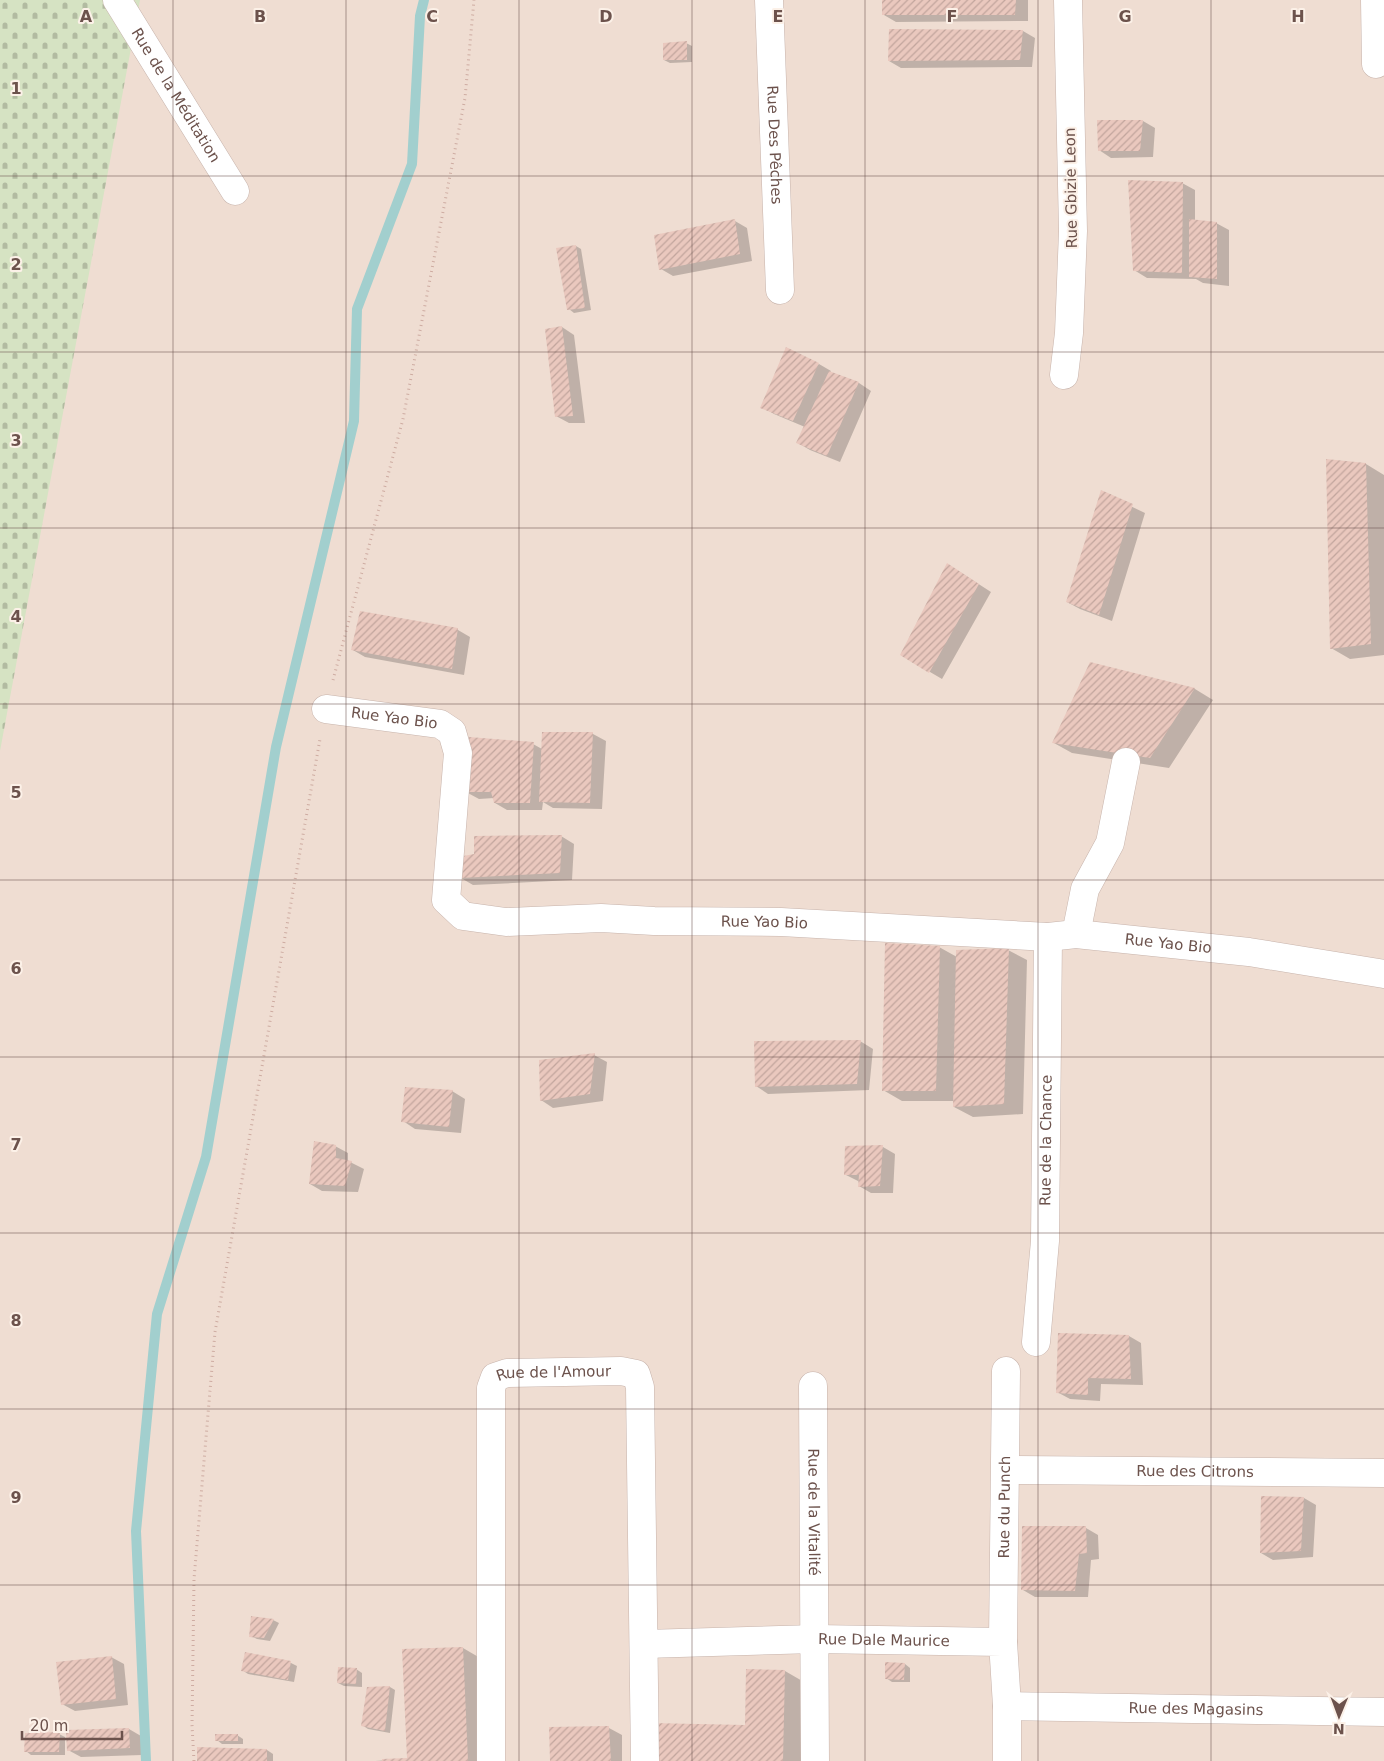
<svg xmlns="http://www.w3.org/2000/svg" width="1384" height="1761" font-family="'DejaVu Sans',sans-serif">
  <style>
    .residential { fill: #efddd2 }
    .cemetery { fill: url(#cemetery-stones) }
    .shadow { fill: #0003 }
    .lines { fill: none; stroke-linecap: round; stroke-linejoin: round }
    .stream { stroke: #a2cfce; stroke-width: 10 }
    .building { fill: url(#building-hatch) }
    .minor-casing { stroke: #c7b3ab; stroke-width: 29 }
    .path { stroke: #ceaca2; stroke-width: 3; stroke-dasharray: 1 4; stroke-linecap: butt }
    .minor { stroke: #fff; stroke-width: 28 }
    .grid { fill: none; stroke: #6c524c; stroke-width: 1; stroke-opacity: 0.55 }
    .labels { text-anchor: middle; stroke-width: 4; stroke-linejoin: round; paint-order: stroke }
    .street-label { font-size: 15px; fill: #6c524c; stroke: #fcf1e8 }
    .grid-label { font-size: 16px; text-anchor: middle; font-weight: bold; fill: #6c524c; stroke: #fcf1e8; stroke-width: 4; stroke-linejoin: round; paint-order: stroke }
  </style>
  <defs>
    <pattern id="cemetery-stones" width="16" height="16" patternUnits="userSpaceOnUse" patternTransform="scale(1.25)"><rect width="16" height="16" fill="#d6e3c3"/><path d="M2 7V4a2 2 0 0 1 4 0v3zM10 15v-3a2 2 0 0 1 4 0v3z" fill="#b2bba1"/></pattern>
    <pattern id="building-hatch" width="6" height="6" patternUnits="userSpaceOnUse" patternTransform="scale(1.25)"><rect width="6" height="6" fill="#eac8be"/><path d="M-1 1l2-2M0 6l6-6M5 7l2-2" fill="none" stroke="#c2a59d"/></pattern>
  </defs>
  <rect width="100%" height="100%" fill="#f8ece2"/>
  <path class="residential" d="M 0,0 L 1384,0 L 1384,1761 L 0,1761 Z"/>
  <path class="cemetery" d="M 0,0 L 140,0 L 0,751 Z"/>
  <path class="shadow" d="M 883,0 L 1028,0 L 1028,21 L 896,22 L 884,15 Z
    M 1023,31 L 1035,38 L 1032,67 L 901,68 L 889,61 Z
    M 686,43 L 692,46 L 692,62 L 670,63 L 664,60 Z
    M 1143,121 L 1155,128 L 1153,157 L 1111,158 L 1099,150 Z
    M 1182,183 L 1195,190 L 1195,221 L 1216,223 L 1229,230 L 1229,286 L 1203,283 L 1196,279 L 1147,278 L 1134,270 Z
    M 735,221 L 747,228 L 752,261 L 673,276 L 661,269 Z
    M 576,246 L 581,249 L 591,310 L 574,313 L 569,309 Z
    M 562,327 L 574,335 L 585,423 L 569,423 L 556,416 Z
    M 819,364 L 831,371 L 830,373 L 859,383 L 871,391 L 840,462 L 810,450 L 798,443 L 805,427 L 774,414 L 762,407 Z
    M 1366,464 L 1384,475 L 1384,655 L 1350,659 L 1331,648 Z
    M 1101,492 L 1145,513 L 1112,621 L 1080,609 L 1067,602 Z
    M 960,572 L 991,592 L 942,679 L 901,655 Z
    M 361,613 L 458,630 L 470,637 L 464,675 L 365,657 L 353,650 Z
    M 1091,664 L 1195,689 L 1213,700 L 1169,768 L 1072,753 L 1054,743 Z
    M 543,733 L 593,734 L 606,741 L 602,809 L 553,808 L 543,802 L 542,810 L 507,810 L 495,803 L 494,798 L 479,799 L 466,792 L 533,744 L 542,749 Z
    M 561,836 L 574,844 L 572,880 L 473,885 L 461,878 Z
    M 939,947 L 957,957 L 1008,950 L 1027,960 L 1023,1114 L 973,1117 L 954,1107 L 954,1101 L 902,1101 L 883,1090 Z
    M 860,1041 L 873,1049 L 869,1090 L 768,1094 L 756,1086 Z
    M 594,1055 L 607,1062 L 603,1101 L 553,1108 L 541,1100 Z
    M 452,1091 L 465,1099 L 461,1133 L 415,1129 L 403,1121 Z
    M 335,1146 L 348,1153 L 348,1161 L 364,1169 L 358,1192 L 322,1191 L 310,1184 Z
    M 846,1147 L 883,1147 L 895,1154 L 893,1193 L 871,1193 L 859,1186 L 860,1182 L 846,1175 Z
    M 1129,1336 L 1141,1343 L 1143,1385 L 1101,1384 L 1100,1401 L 1070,1399 L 1057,1392 Z
    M 1304,1498 L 1316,1505 L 1313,1557 L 1273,1560 L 1261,1553 Z
    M 1086,1528 L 1098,1535 L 1099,1559 L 1091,1560 L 1088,1597 L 1035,1597 L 1023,1590 Z
    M 273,1620 L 279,1623 L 270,1641 L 257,1639 L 251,1636 Z
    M 463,1648 L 487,1662 L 492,1761 L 375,1761 L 408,1759 Z
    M 246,1653 L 291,1663 L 297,1666 L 294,1682 L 248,1674 L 242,1670 Z
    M 111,1657 L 124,1664 L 128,1705 L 75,1711 L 62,1704 Z
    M 905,1664 L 910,1668 L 910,1682 L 892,1682 L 886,1678 Z
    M 356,1669 L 362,1673 L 362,1687 L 344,1686 L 338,1683 Z
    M 785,1671 L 804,1682 L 802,1761 L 650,1761 L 746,1726 Z
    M 390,1687 L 395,1690 L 390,1733 L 368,1729 L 362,1725 Z
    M 609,1728 L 622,1735 L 622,1761 L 552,1761 L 551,1729 Z
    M 129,1729 L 141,1736 L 142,1755 L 81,1757 L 68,1750 Z
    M 59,1734 L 65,1737 L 65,1755 L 31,1755 L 26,1751 Z
    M 237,1735 L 243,1739 L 243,1744 L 222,1744 L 217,1740 Z
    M 199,1748 L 267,1750 L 273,1754 L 273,1761 L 198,1761 Z"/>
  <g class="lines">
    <path class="stream" d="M 146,1761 L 136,1531 L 157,1314 L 206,1157 L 276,747 L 354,421 L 357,309 L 412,164 L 420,16 L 424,0"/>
  </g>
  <path class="building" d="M 882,0 L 1016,0 L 1015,15 L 882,15 Z
    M 889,29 L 1023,30 L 1020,60 L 888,61 Z
    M 687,41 L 687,60 L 663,60 L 663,43 Z
    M 1097,120 L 1143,120 L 1140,151 L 1098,151 Z
    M 1128,180 L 1183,182 L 1182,273 L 1133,271 Z
    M 735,219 L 740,254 L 659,270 L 654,235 Z
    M 1189,219 L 1217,222 L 1217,279 L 1189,277 Z
    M 576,245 L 585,308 L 567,310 L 556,248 Z
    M 562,326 L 573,416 L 555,417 L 545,329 Z
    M 786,347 L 819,363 L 793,421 L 760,408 Z
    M 829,371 L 859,382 L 827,456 L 796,443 Z
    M 1326,459 L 1366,463 L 1371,644 L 1330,649 Z
    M 1101,490 L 1133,504 L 1099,615 L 1066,602 Z
    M 947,563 L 979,584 L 929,673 L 900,655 Z
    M 360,611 L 458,628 L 452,669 L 351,650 Z
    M 1090,662 L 1195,688 L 1150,758 L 1052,743 Z
    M 542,732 L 593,732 L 590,803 L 539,802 Z
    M 469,737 L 534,742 L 530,803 L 494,803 L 491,792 L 465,792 Z
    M 562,835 L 560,873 L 460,878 L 458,857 L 474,854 L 474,836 Z
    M 885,943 L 940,946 L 936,1091 L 882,1091 Z
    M 1009,948 L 1004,1104 L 953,1107 L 956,950 Z
    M 861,1040 L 857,1084 L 755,1087 L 754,1041 Z
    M 595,1053 L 590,1094 L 540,1101 L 539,1060 Z
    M 405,1087 L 453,1090 L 449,1127 L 401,1122 Z
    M 314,1141 L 336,1145 L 336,1158 L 352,1161 L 345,1186 L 309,1184 Z
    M 883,1145 L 880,1186 L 858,1187 L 859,1175 L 844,1175 L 845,1146 Z
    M 1058,1333 L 1129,1335 L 1131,1379 L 1088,1378 L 1088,1395 L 1056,1393 Z
    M 1261,1496 L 1304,1497 L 1301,1551 L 1260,1553 Z
    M 1022,1526 L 1086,1526 L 1087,1553 L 1079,1554 L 1075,1591 L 1021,1590 Z
    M 251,1616 L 274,1619 L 264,1638 L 249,1637 Z
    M 463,1647 L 468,1761 L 382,1761 L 382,1759 L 407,1758 L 402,1649 Z
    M 245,1652 L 291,1661 L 288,1680 L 241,1671 Z
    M 112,1656 L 116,1699 L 61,1705 L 56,1662 Z
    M 885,1662 L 905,1663 L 904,1680 L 885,1679 Z
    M 338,1667 L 357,1668 L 356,1684 L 337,1683 Z
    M 746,1669 L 785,1670 L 783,1761 L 649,1761 L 650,1723 L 745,1725 Z
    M 390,1686 L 385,1731 L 361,1726 L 367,1687 Z
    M 609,1726 L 611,1761 L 550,1761 L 549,1727 Z
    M 129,1728 L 130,1748 L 67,1751 L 66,1730 Z
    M 60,1732 L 59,1752 L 24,1752 L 25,1733 Z
    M 215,1734 L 238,1734 L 238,1741 L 215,1741 Z
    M 197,1747 L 267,1749 L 267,1761 L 197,1761 Z"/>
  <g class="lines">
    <g class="minor-casing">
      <g id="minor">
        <path id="s1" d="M 117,0 L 235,191"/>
        <path id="s2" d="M 769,0 L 780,290"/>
        <path d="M 1375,0 L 1376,64"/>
        <path d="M 1064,375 L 1069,333 L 1073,231 L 1068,0"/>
        <path id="s3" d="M 326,709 L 440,724 L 452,732 L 458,753 L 446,900 L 463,916 L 506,922 L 601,918 L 654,921 L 781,922 L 1048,937 L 1076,934 L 1249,952 L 1384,974"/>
        <path d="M 1076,934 L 1085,889 L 1110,843 L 1126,762"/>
        <path id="s4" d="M 1036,1342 L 1045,1241 L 1048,937"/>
        <path id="s5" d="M 813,1386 L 815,1761"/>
        <path id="s6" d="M 1006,1470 L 1384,1473"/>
        <path id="s7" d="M 1003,1642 L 1006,1371"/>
        <path id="s8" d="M 645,1644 L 815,1639 L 1003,1642 L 1007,1706 L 1007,1761"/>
        <path id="s9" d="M 1007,1706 L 1384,1712"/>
        <path id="s10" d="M 491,1761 L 491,1388 L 495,1377 L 507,1373 L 621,1371 L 636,1374 L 640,1387 L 645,1761"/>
      </g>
    </g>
    <path class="path" d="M 333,680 L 403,419 L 465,98 L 474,0
      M 194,1761 L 192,1725 L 194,1579 L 215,1332 L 320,739"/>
    <use href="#minor" class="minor"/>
  </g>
  <path class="grid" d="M 173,0 L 173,1761M 346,0 L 346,1761M 519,0 L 519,1761M 692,0 L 692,1761M 865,0 L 865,1761M 1038,0 L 1038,1761M 1211,0 L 1211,1761M 0,176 L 1384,176M 0,352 L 1384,352M 0,528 L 1384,528M 0,704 L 1384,704M 0,880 L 1384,880M 0,1057 L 1384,1057M 0,1233 L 1384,1233M 0,1409 L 1384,1409M 0,1585 L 1384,1585"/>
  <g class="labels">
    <g class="street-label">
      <text dy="5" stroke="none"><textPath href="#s1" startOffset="112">Rue de la Méditation</textPath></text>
      <text dy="5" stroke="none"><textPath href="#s2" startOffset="145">Rue Des Pêches</textPath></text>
      <text transform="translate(1071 188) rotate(-91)" y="5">Rue Gbizie Leon</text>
      <text dy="5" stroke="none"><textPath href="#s3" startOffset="69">Rue Yao Bio</textPath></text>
      <text dy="5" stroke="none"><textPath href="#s3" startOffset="624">Rue Yao Bio</textPath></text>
      <text dy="5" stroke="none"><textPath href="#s3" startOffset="1029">Rue Yao Bio</textPath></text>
      <text dy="5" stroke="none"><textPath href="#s4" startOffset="202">Rue de la Chance</textPath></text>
      <text dy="5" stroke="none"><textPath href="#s10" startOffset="444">Rue de l'Amour</textPath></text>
      <text dy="5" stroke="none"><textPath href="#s6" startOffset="189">Rue des Citrons</textPath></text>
      <text dy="5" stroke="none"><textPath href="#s7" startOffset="135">Rue du Punch</textPath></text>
      <text dy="5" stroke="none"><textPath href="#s5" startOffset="126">Rue de la Vitalité</textPath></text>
      <text dy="5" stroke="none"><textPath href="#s8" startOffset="239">Rue Dale Maurice</textPath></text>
      <text dy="5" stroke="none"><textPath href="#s9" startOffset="189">Rue des Magasins</textPath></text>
    </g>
  </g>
  <g class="grid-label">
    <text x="86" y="22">A</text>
    <text x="260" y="22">B</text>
    <text x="432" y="22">C</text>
    <text x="606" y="22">D</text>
    <text x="778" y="22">E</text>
    <text x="952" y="22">F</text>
    <text x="1125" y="22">G</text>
    <text x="1298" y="22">H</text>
    <text x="16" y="94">1</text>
    <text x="16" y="270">2</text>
    <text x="16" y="446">3</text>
    <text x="16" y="622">4</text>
    <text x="16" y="798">5</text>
    <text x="16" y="974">6</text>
    <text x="16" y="1150">7</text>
    <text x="16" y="1326">8</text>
    <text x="16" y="1503">9</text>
  </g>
  <g transform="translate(1339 1716) rotate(181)" stroke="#fcf1e8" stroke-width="4" paint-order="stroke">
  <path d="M0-4L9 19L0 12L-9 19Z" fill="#6c524c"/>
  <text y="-8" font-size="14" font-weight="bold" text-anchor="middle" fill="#6c524c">N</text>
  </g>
  <path d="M22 1731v8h100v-8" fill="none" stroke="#6c524c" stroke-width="2.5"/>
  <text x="30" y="1731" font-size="15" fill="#6c524c" stroke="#fcf1e8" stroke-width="4" paint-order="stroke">20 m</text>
</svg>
